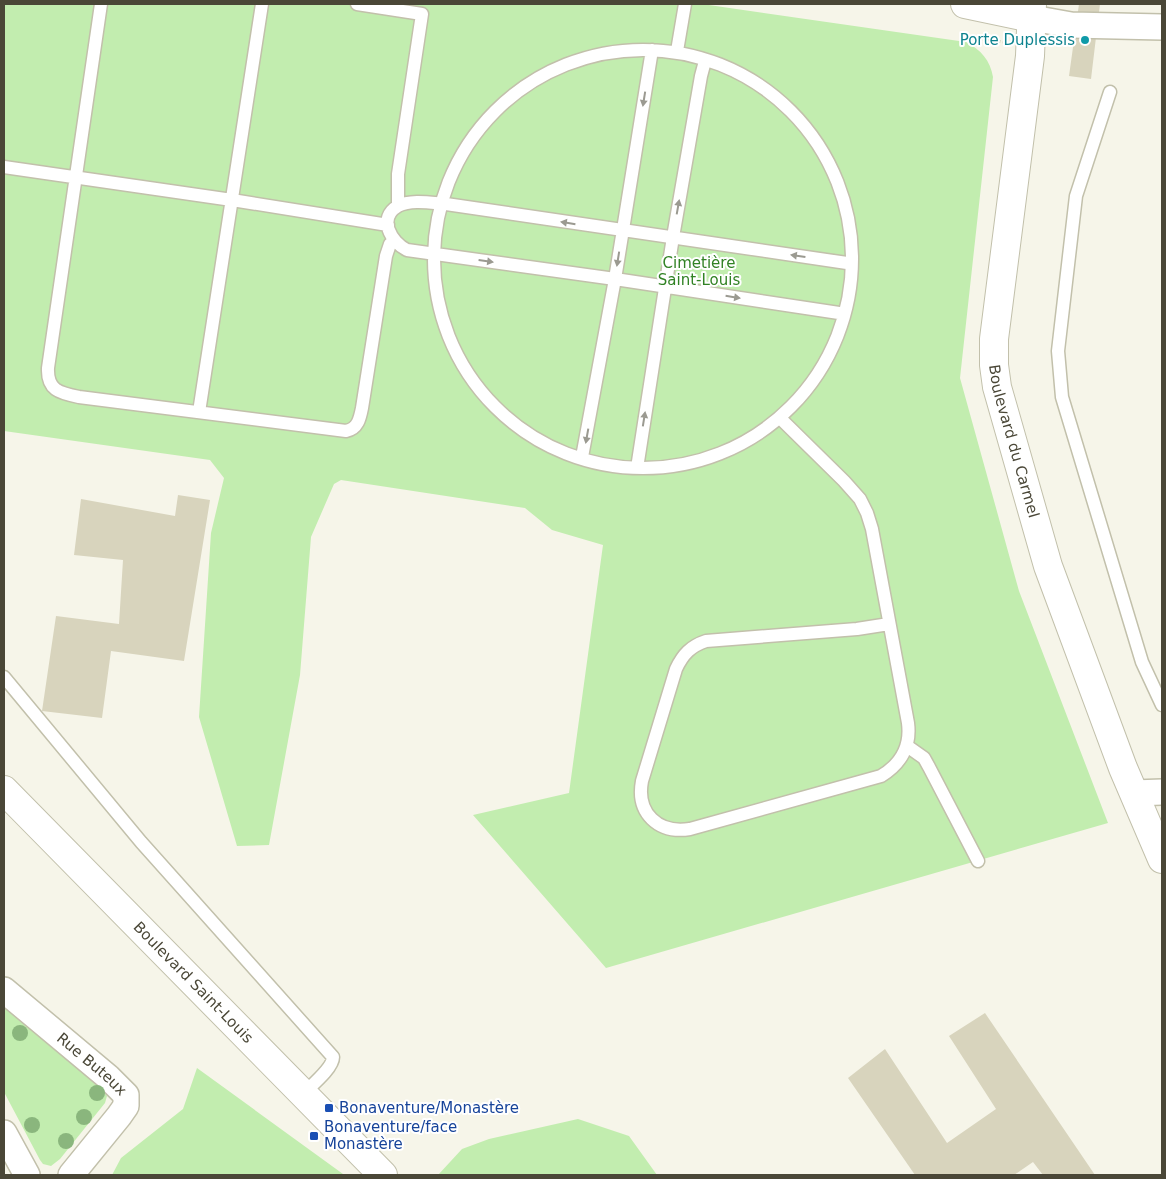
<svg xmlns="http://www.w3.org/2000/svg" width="1166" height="1179" font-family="'DejaVu Sans',sans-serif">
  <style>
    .green { fill: #c2edaf }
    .building { fill: #d8d4bd }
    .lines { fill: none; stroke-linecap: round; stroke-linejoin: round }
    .service-casing { stroke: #c2c0ab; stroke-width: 15 }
    .minor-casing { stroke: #c2c0ab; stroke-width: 28 }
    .tertiary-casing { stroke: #c2c0ab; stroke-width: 30 }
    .path { stroke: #c5c09b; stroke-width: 3; stroke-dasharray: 2.5 2.5; stroke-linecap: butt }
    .service { stroke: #fff; stroke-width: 12 }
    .minor { stroke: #fff; stroke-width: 25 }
    .tertiary { stroke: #fff; stroke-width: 28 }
    .tree { fill: #8ab67d }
    .oneway { fill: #9b9a91 }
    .culture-dot { fill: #0f9aa8; stroke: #fff; stroke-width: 2 }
    .transit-dot { fill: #1a4fb4; stroke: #fff; stroke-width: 2 }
    .labels { text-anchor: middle; stroke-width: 4; stroke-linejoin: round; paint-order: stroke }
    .culture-label { font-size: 15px; fill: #0d838f; stroke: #fff; text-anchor: end }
    .park-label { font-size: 15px; fill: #318224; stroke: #fff }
    .street-label { font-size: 15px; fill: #4a4737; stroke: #fff }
    .transit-label { font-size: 15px; fill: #164399; stroke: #fff; text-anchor: start }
  </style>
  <rect width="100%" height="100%" fill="#f6f5e9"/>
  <path class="green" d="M 4,4 L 702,4 L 966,42 C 981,50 990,60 993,77 L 960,378 L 1019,591 L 1108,823 L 606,968 L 473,815 L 569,793 L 603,545 L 552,530 L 525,508 L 341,480 L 334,484 L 311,537 L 300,675 L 269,845 L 237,846 L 199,717 L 211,533 L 224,478 L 210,460 L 4,431 Z
    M 4,1006 L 99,1084 L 107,1096 L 105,1103 L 60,1159 L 51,1166 L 43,1164 L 40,1160 L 4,1092 Z
    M 197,1068 L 343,1174 L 347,1175 L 112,1175 L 121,1158 L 183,1109 Z
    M 578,1119 L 629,1136 L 657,1175 L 438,1175 L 462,1149 L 489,1139 Z"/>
  <path class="building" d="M 1079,4 L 1100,4 L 1091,79 L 1069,76 Z
    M 178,495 L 210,500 L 184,661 L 111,651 L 102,718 L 42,711 L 56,616 L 119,624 L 123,560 L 74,555 L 81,499 L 175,516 Z
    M 985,1013 L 1095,1175 L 1043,1175 L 1033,1162 L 1014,1175 L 915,1175 L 848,1078 L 885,1049 L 947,1143 L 996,1109 L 949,1036 Z"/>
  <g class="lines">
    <g class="service-casing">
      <path id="service" d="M 101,4 L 48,368 C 47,390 59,393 79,397 L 346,431 C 358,429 360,418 362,408 L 386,256 L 390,244 L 394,241
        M 357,4 L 422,14 L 398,174 L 398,206
        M434 259a209 209 0 1 1 418 0a209 209 0 1 1-418 0Z
        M 677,51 L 685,4
        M 1110,92 L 1076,196 L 1058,351 L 1062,397 L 1142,662 L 1162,705
        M 4,167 L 232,200 L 388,225
        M 839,313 L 615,279 L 407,250 C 391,242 377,218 398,206 C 411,199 432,203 446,204 L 847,263
        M 199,412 L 262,4
        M 783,421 L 844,481 L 860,499 L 867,513 L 872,529 L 908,723 C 911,746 901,764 881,776 L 690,829 C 658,834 636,813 642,781 L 676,669 C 683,654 691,646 706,641 L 857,629 L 889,624
        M 582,457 L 615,279 L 652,50
        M 637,468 L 673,237 L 701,76 L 705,61
        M 4,677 L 141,842 L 333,1057 C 333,1068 312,1085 304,1093
        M 907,746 L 924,758 L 929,767 L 978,861"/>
    </g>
    <g class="minor-casing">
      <g id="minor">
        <path d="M 1032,18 L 1071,25 L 1162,27"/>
        <path d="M 1134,793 L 1162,792"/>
        <path id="s1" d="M 4,990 L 108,1077 L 126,1095 L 126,1106 L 119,1116 L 71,1175"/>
        <path d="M 4,1133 L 27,1175"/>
      </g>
    </g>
    <g class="tertiary-casing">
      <g id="tertiary">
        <path d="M 965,4 L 1032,18"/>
        <path id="s2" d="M 1032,4 L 1030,56 L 994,339 L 994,365 L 997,387 L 1048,566 L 1123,768 L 1162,859"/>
        <path id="s3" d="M 4,790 L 383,1175"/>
      </g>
    </g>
    <path class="path" d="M 983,39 L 1004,42"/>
    <use href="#service" class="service"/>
    <use href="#minor" class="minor"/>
    <use href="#tertiary" class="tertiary"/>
  </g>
  <g class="tree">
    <circle cx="20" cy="1033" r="8"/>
    <circle cx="97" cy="1093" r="8"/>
    <circle cx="84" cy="1117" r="8"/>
    <circle cx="32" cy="1125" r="8"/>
    <circle cx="66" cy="1141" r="8"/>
  </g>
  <defs><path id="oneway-solid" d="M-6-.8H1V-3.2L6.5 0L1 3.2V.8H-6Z" transform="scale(1.25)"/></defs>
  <g class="oneway">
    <use href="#oneway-solid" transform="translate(644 99) rotate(99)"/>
    <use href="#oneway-solid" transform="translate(678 207) rotate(-80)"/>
    <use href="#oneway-solid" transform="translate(568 223) rotate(-171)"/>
    <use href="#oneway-solid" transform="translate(798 256) rotate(-172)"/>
    <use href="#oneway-solid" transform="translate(618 259) rotate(99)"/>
    <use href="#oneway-solid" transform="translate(486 261) rotate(8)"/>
    <use href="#oneway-solid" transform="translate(733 297) rotate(9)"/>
    <use href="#oneway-solid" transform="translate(644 419) rotate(-81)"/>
    <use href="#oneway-solid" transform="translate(587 436) rotate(100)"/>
  </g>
  <circle class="culture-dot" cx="1085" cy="40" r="5"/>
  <g class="transit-dot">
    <rect x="324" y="1103" width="10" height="10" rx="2.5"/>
    <rect x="309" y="1131" width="10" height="10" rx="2.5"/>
  </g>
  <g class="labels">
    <g class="culture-label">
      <text x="1075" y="45">Porte Duplessis</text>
    </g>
    <g class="park-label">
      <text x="699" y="268">Cimetière<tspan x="699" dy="17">Saint-Louis</tspan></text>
    </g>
    <g class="street-label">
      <text dy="5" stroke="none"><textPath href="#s2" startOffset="442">Boulevard du Carmel</textPath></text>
      <text dy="5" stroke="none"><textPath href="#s3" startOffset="270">Boulevard Saint-Louis</textPath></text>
      <text dy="5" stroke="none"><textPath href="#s1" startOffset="115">Rue Buteux</textPath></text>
    </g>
    <g class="transit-label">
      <text x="339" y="1113">Bonaventure/Monastère</text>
      <text x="324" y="1132">Bonaventure/face<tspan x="324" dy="17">Monastère</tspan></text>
    </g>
  </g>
  <rect width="1166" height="1179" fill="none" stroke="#4a4737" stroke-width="10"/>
</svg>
